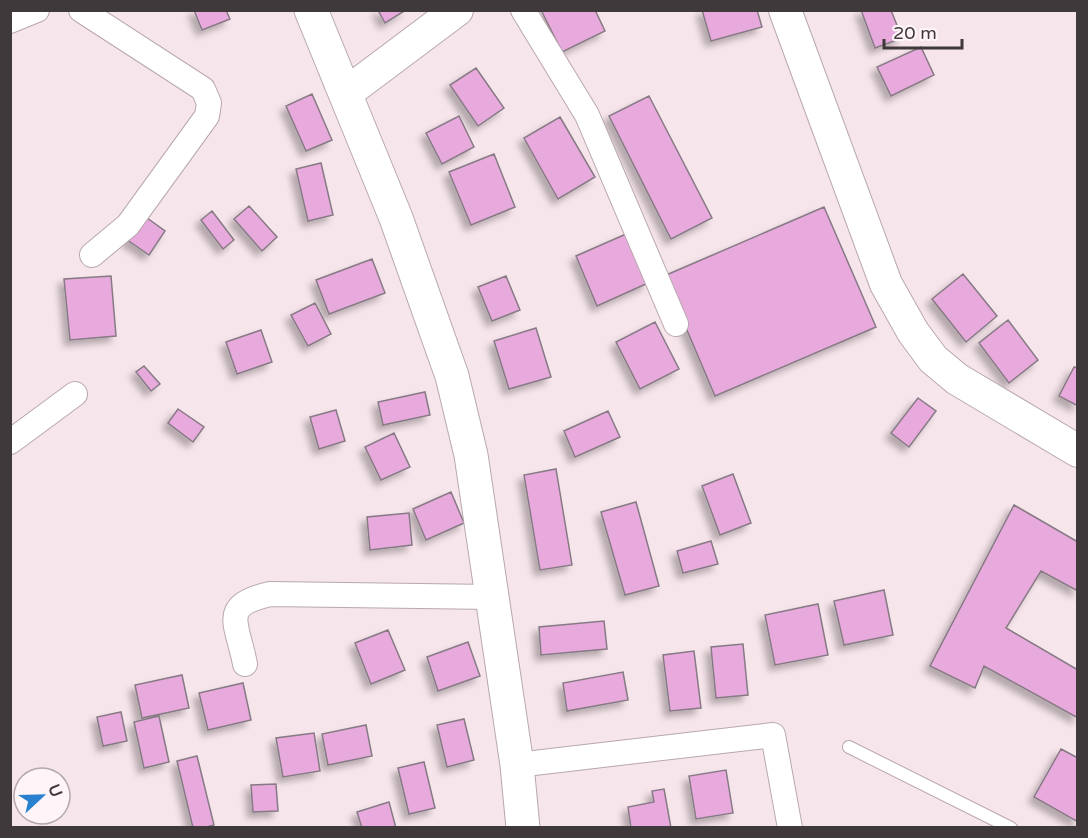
<svg xmlns="http://www.w3.org/2000/svg" width="1088" height="838" font-family="'Varela Round',sans-serif">
  <style>
    .building { fill: #e8aadd; stroke: #867a84; stroke-width: 1.5; filter: url(#shadow) }
    .lines { fill: none; stroke-linecap: round; stroke-linejoin: round }
    .service-casing { stroke: #b8a8ae; stroke-width: 14 }
    .minor-casing { stroke: #b8a8ae; stroke-width: 26 }
    .tertiary-casing { stroke: #b8a8ae; stroke-width: 34 }
    .trunk-casing { stroke: #b8a8ae; stroke-width: 35 }
    .service { stroke: #fff; stroke-width: 12 }
    .minor { stroke: #fff; stroke-width: 24 }
    .tertiary { stroke: #fff; stroke-width: 32 }
    .trunk { stroke: #fff; stroke-width: 33 }
  </style>
  <defs>
    <filter id="shadow"><feDropShadow dx="-5.5" dy="5.5" stdDeviation="3" flood-color="#0004"/></filter>
  </defs>
  <rect width="100%" height="100%" fill="#f6e5eb"/>
  <path class="building" d="M 194,10 L 226,10 L 230,19 L 202,30 Z
    M 378,10 L 406,10 L 385,23 Z
    M 541,10 L 595,10 L 605,31 L 562,52 Z
    M 702,10 L 757,10 L 762,27 L 711,41 Z
    M 861,10 L 891,10 L 902,38 L 875,48 Z
    M 921,47 L 934,75 L 891,96 L 877,67 Z
    M 476,68 L 504,108 L 478,126 L 450,85 Z
    M 312,94 L 332,140 L 306,151 L 286,106 Z
    M 649,96 L 712,218 L 671,239 L 609,116 Z
    M 459,116 L 474,147 L 442,164 L 426,133 Z
    M 560,117 L 595,177 L 558,199 L 524,138 Z
    M 494,154 L 515,207 L 471,225 L 449,172 Z
    M 321,163 L 333,215 L 308,221 L 296,169 Z
    M 249,206 L 277,237 L 262,251 L 234,219 Z
    M 824,207 L 876,327 L 715,396 L 664,276 Z
    M 212,211 L 234,240 L 223,249 L 201,220 Z
    M 143,215 L 165,231 L 149,255 L 126,239 Z
    M 626,234 L 648,283 L 597,306 L 576,256 Z
    M 372,259 L 385,293 L 329,314 L 316,280 Z
    M 963,274 L 997,316 L 966,342 L 932,299 Z
    M 111,276 L 116,336 L 70,340 L 64,279 Z
    M 506,276 L 520,310 L 492,321 L 478,287 Z
    M 315,303 L 331,334 L 308,346 L 291,315 Z
    M 1008,320 L 1038,360 L 1009,383 L 979,343 Z
    M 655,322 L 679,369 L 640,389 L 616,342 Z
    M 536,328 L 551,377 L 509,389 L 494,341 Z
    M 261,330 L 272,362 L 237,374 L 226,342 Z
    M 144,366 L 160,384 L 151,391 L 136,372 Z
    M 1074,367 L 1078,368 L 1078,406 L 1059,396 Z
    M 425,392 L 430,415 L 383,425 L 378,402 Z
    M 918,398 L 936,411 L 909,447 L 891,433 Z
    M 178,409 L 204,427 L 193,442 L 168,423 Z
    M 336,410 L 345,441 L 319,449 L 310,417 Z
    M 608,411 L 620,437 L 575,457 L 564,431 Z
    M 394,433 L 410,467 L 381,480 L 365,447 Z
    M 556,469 L 572,565 L 540,570 L 524,475 Z
    M 733,474 L 751,523 L 720,535 L 702,486 Z
    M 451,492 L 464,523 L 426,540 L 413,509 Z
    M 636,502 L 659,586 L 625,595 L 601,512 Z
    M 1014,505 L 1078,542 L 1078,591 L 1041,571 L 1006,628 L 1078,670 L 1078,718 L 984,666 L 975,688 L 930,666 Z
    M 409,513 L 412,545 L 370,550 L 367,517 Z
    M 711,541 L 718,564 L 683,573 L 677,551 Z
    M 884,590 L 893,635 L 844,645 L 834,601 Z
    M 818,604 L 828,655 L 775,665 L 765,615 Z
    M 604,621 L 607,649 L 541,655 L 539,627 Z
    M 388,630 L 405,670 L 371,684 L 355,643 Z
    M 468,642 L 480,676 L 438,691 L 427,657 Z
    M 743,644 L 748,695 L 716,698 L 711,647 Z
    M 694,651 L 701,708 L 670,711 L 663,655 Z
    M 623,672 L 628,700 L 567,711 L 563,683 Z
    M 182,675 L 189,708 L 142,718 L 135,685 Z
    M 243,683 L 251,720 L 208,730 L 199,693 Z
    M 121,712 L 127,741 L 103,746 L 97,717 Z
    M 159,716 L 169,762 L 144,768 L 134,722 Z
    M 464,719 L 474,760 L 447,767 L 437,725 Z
    M 366,725 L 372,756 L 328,765 L 322,734 Z
    M 314,733 L 320,771 L 283,777 L 276,738 Z
    M 1061,749 L 1078,758 L 1078,822 L 1034,797 Z
    M 197,756 L 214,825 L 202,828 L 193,828 L 177,761 Z
    M 424,762 L 435,808 L 409,814 L 398,768 Z
    M 726,770 L 733,813 L 696,819 L 689,776 Z
    M 276,784 L 278,811 L 253,812 L 251,785 Z
    M 664,789 L 671,828 L 631,828 L 628,807 L 654,802 L 652,791 Z
    M 389,802 L 396,828 L 362,828 L 357,812 Z"/>
  <g class="lines">
    <g class="service-casing">
      <path id="service" d="M 849,747 L 1011,828"/>
    </g>
    <g class="minor-casing">
      <path id="minor" d="M 81,10 L 203,89 L 209,103 L 207,116 L 128,225 L 92,255
        M 523,10 L 587,115 L 676,324
        M 10,21 L 37,10
        M 10,442 L 75,394
        M 245,664 C 237,622 219,606 270,594 L 493,597
        M 517,765 L 773,735 L 790,828"/>
    </g>
    <g class="tertiary-casing">
      <path id="tertiary" d="M 785,10 L 886,284 L 913,332 L 933,359 L 957,379 L 1078,451
        M 345,94 L 457,10"/>
    </g>
    <g class="trunk-casing">
      <path id="trunk" d="M 311,10 L 396,218 L 452,376 L 471,455 L 517,765 L 523,828"/>
    </g>
    <use href="#service" class="service"/>
    <use href="#minor" class="minor"/>
    <use href="#tertiary" class="tertiary"/>
    <use href="#trunk" class="trunk"/>
  </g>
  <rect width="1088" height="838" fill="none" stroke="#40393b" stroke-width="24"/>
  <g transform="translate(42 796) rotate(68)"><circle r="28" fill="#fff4f8" stroke="#b3a9ac" stroke-width="1.5"/>
  <path d="M0-4.5L10 22L0 15L-10 22Z" fill="#2980ce"/>
  <text y="-9" font-size="16" font-weight="bold" text-anchor="middle" fill="#40393b">U</text>
  </g>
  <path d="M884 39v9h78v-9" fill="none" stroke="#40393b" stroke-width="3"/>
  <text x="893" y="39" font-size="18" fill="#40393b" stroke="#fff4f8" stroke-width="4.5" paint-order="stroke">20 m</text>
</svg>
